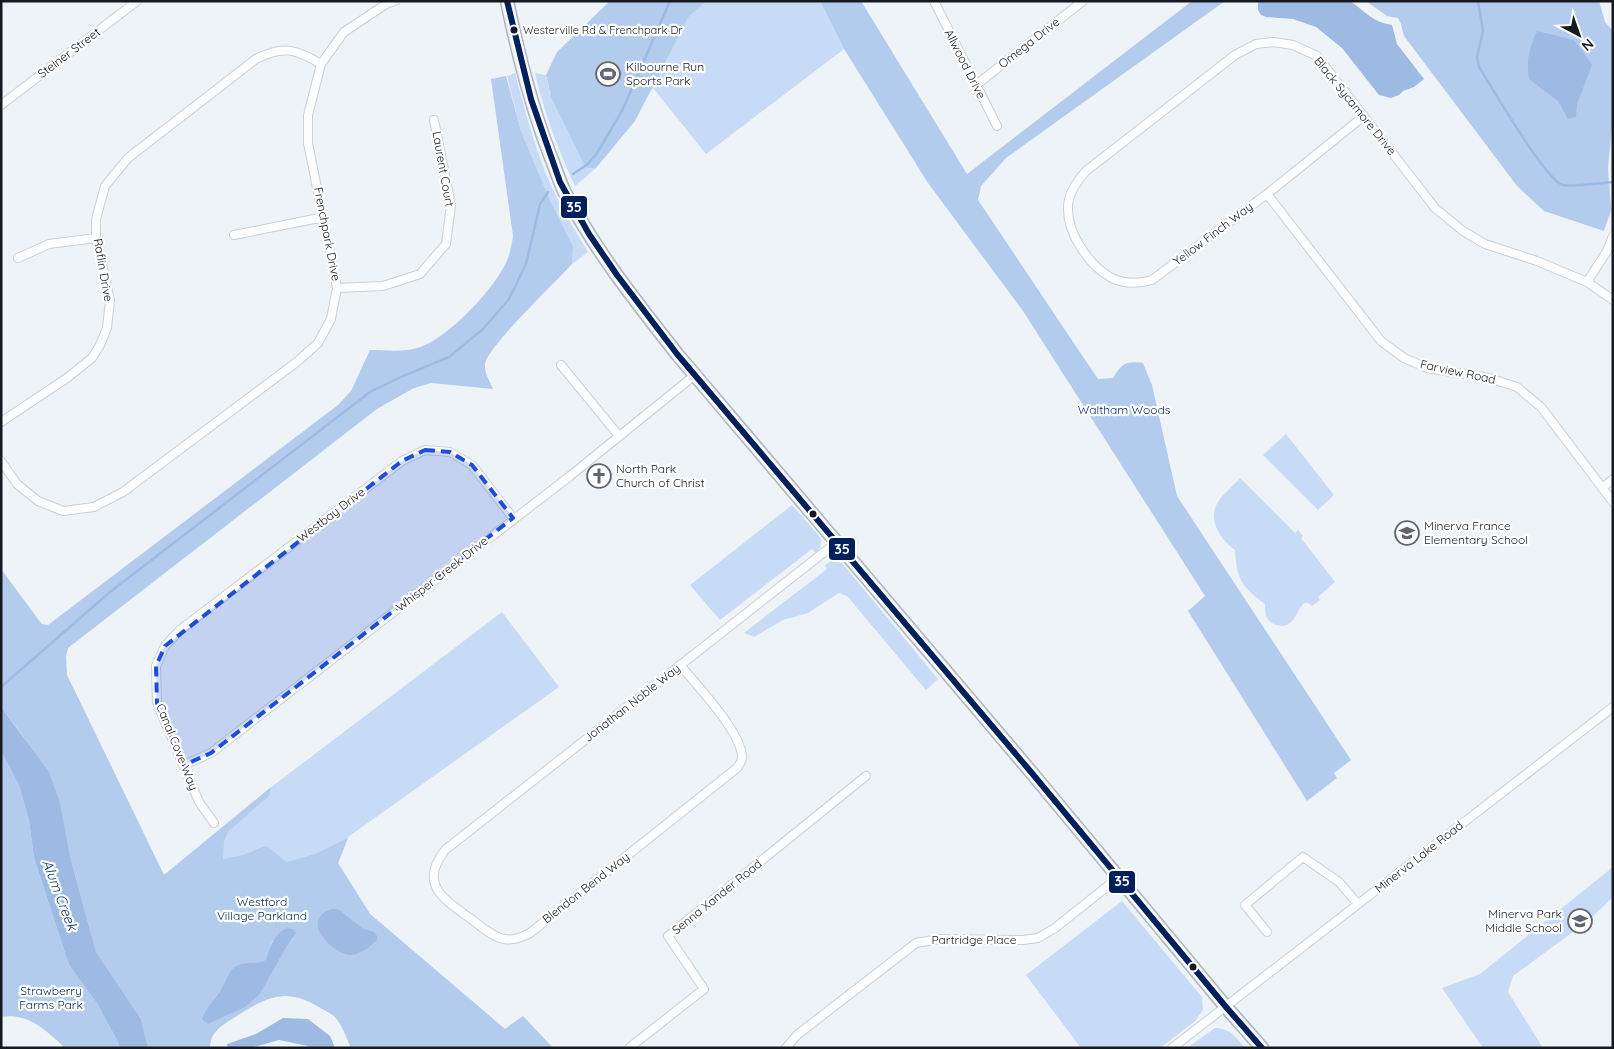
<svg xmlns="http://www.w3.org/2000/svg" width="1614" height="1049" font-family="Quicksand,sans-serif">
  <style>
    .green { fill: #c7dbf6 }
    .forest { fill: #b3ccee; fill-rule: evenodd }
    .water { fill: #9cbae2 }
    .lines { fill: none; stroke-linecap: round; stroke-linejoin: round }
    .stream { stroke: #9cbae2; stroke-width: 2.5 }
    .minor-casing { stroke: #cbd0d5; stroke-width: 10 }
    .primary-casing { stroke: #aeb5bf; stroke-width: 15 }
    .minor { stroke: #fcfdfe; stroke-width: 8 }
    .primary { stroke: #ebeff4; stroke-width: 12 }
    .bus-1-casing { stroke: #fff; stroke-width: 10 }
    .bus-1 { stroke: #00205b; stroke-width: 6 }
    .marked { fill: #1d4ed8; fill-opacity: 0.2; stroke: #1d4ed8; stroke-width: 4; stroke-dasharray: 10 6; stroke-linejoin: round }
    .bus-dot { fill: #161a20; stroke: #fff; stroke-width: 2 }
    .labels { text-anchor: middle; stroke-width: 4.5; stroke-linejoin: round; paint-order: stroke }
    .bus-label { font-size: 11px; fill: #161a20; stroke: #fff; text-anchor: start }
    .street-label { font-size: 12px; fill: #161a20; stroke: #fff }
    .poi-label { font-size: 12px; fill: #161a20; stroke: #fff; text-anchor: start }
    .park-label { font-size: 12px; fill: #053061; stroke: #fff }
    .water-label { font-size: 14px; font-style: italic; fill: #0e376a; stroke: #fff }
    .line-badge { stroke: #fff; stroke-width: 2 }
    .badge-label { font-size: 14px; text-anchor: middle; font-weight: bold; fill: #fff }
  </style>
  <rect width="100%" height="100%" fill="#eef3f8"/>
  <path class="green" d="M 610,1 L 820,1 L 844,49 L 706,154 L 653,88 L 596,168 L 575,186 C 558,150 544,112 535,73 L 546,75 L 550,95 Z
    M 515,73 C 524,107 533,141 546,174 C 557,201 573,227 588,252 L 572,264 L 573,246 L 550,200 L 521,131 L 507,76 Z
    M 1286,434 L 1334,495 L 1318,510 L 1263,455 Z
    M 1240,478 L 1295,533 L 1298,530 L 1303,536 L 1301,538 L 1335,582 L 1318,597 L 1320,600 L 1312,606 L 1308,603 L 1304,603 C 1298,609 1296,618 1290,623 C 1282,629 1270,625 1266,616 C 1265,613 1265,607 1265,604 C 1241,586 1237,580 1235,550 C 1220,540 1207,519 1218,502 C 1224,493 1233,486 1240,478 Z
    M 792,505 L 820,537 C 822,544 821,548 816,553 L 812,549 L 720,620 L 690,585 Z
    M 831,561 L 842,563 L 938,679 L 926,690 L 847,596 L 839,593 L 808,613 L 783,620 L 754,637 L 744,633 L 827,569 L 825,565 Z
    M 1,569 L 42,624 L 164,875 L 270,788 L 502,612 L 559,687 L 348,837 L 338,863 L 370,914 L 505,1029 L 523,1016 L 553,1048 L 351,1048 C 347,1039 342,1024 335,1017 C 331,1013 324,1010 319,1007 C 285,986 265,998 235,1017 C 222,1025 210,1032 210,1048 L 148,1048 L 141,1019 L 96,952 L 49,772 L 1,707 Z
    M 1613,867 L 1613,897 L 1589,920 L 1513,976 L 1508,992 L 1543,1048 L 1483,1048 L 1442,988 L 1480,974 Z
    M 1122,901 L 1202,997 L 1203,1010 L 1195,1021 L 1160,1048 L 1081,1048 L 1026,975 Z
    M 1215,1028 C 1230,1028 1236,1037 1245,1048 L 1187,1048 Z"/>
  <path class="forest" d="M 610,1 L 706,1 L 689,16 L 635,121 L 596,168 L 586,168 L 551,97 L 546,75 L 557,52 Z
    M 820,1 L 861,1 L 967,174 L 1192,1 L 1225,1 L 1006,158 L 981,186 L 978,200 L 1098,379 L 1113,378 C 1122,363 1126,361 1143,363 L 1152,385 L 1177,496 L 1351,760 L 1334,773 L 1337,778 L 1307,801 L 1188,611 L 1205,596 L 1023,311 L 928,183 L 844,49 Z
    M 1366,1 L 1599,1 L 1605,22 L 1613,31 L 1613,118 L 1608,168 L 1611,210 L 1604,231 L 1544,211 L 1517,186 L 1404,36 L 1401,24 L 1398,18 L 1387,16 Z
    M 506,76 L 521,131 L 550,200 L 573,246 L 572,264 C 557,281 487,347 485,364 C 484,373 490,381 493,389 L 431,383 L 414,388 L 377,409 L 68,648 L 66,657 L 67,675 L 164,875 L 270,788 L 270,795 L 228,832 L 224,841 L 223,859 L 243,855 L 265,846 C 274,849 279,858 287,862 L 315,854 L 348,838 L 338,863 L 370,914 L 505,1029 L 523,1016 L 553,1048 L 351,1048 C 347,1039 342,1024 335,1017 C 331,1013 324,1010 319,1007 C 285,986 265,998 235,1017 C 222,1025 210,1032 210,1048 L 148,1048 L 141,1019 L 96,952 L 71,860 L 60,803 L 22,734 L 1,707 L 1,569 L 41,624 L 48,625 L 338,405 L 351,391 L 370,350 C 387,350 407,353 423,346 C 451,335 500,284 509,255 C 511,249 512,242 513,236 L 491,79 ZM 294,938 L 284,951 L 260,994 L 205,1011 L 222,988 L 231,970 L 237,965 L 262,963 L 267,960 L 272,941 Z
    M 1,751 L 19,785 L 29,821 L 34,858 L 69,965 L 98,1005 L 118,1042 L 119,1048 L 65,1048 C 47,1031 28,1012 1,1017 Z"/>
  <path class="water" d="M 1258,1 L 1350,1 C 1366,12 1372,22 1392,25 L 1397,44 L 1424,79 L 1414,87 L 1403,91 L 1399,95 L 1391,98 L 1379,95 L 1342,48 L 1316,27 L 1293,19 L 1266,17 L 1261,15 L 1258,10 Z
    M 1537,31 L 1574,40 L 1592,65 L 1577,104 L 1576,117 L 1568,119 L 1558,101 L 1529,79 C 1526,59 1529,50 1537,31 Z
    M 1,707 L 49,772 L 60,803 L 71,860 L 96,952 L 141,1019 L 148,1048 L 119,1048 L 118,1042 L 98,1005 L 69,965 L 34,858 L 29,821 L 19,785 L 1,751 Z
    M 331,909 L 338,909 L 362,928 L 374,932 L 377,936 L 377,940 C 371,946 360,955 350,955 C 335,955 298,921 331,909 Z
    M 287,928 L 293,929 L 296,933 L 284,951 L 260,994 L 245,1007 L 208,1024 L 202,1019 C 206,1006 217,998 223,986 C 227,979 229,970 236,966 C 244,961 257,965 266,960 C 271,946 273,935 287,928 Z
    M 283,1018 L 308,1019 L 330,1036 L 335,1048 L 309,1048 L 308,1046 L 279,1040 L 250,1048 L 228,1048 L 227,1044 L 256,1034 Z"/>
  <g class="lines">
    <path class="stream" d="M 1478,1 L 1483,31 L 1477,57 L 1479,67 C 1492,87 1545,180 1563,185 C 1570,187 1603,183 1613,182
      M 573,174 L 588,164 L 597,153 L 622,111 L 670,1
      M 1,687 L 110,592 L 370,392 L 403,376 L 449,357 L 483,329 L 509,299 L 526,264 L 540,204 L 548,192"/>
    <g class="minor-casing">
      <path id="minor" d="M 934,1 L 997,126
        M 976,85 L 1083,1
        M 1,105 L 137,1
        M 1364,116 L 1267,194 L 1152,280 C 1138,284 1123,284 1110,277 C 1089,265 1068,234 1068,210 C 1067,196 1077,181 1086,171 L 1235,55 L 1256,44 L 1273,42 L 1293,45 L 1317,56 L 1435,208 L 1463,231 L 1485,244 L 1537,261 L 1587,282 L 1613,300
        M 1267,194 L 1381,341 L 1404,358 L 1427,368 L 1489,378 L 1517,387 L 1541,407 L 1613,502
        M 234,235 L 324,217
        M 18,258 L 49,244 L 96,238
        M 1587,282 L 1607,251 L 1613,236
        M 337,288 L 383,286 L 420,274 L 446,244 L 451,205 L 434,120
        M 561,365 L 619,436
        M 1,422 L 67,378 L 92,358 L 100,345 L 107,328 L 110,300 L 96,238 L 96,219 L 105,186 L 128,158 L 256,59 C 283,45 296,49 321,64
        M 1,461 L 17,484 L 38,501 L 63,511 L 94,507 L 123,492 L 298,361 L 318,343 L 331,319 L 337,288 L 308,143 L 308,115 L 321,64 L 344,32 L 386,4 L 395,1
        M 1602,488 L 1613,479
        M 680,665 C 696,684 743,734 742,758 C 742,761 739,765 737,768 L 530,933 C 522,937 514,941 504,939 C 492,937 481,926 471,919 C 444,899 418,885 445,850 L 837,542
        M 184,765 L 211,753 L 229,739 L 570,476 L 695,375
        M 214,823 L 199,802 L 157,703 L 156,666 L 165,646 L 180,630 L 402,461 L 425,450 L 450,452 L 472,465 L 513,518
        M 1267,932 L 1245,905 L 1303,857 L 1339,882 L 1358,904
        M 629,1048 L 704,989 L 668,936 L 866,776
        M 786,1048 L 797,1035 L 916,943 L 939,939 L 1023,940 L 1038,938 L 1055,928 L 1119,877
        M 1172,1048 L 1613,707"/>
    </g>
    <g class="primary-casing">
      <path id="primary" d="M 507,1 C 518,54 531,106 550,155 C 555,167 559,180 564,191 C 595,250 636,302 677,354 L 1031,772 L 1226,1007 L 1262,1048"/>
    </g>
    <use href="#minor" class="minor"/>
    <use href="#primary" class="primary"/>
    <g class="bus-1-casing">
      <path id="bus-1" d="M 507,1 L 531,99 L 560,182 L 589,234 L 617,275 L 677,354 L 1031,772 L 1226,1007 L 1262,1048"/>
    </g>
    <use href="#bus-1" class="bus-1"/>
  </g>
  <path class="marked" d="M 425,450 L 450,452 L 472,465 L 513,518 L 211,753 L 184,765 L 157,703 L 156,666 L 165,646 L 402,461 Z"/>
  <defs>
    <g id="stadium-ring" transform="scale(1.25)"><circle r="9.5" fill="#fff" stroke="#62666c" stroke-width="1.5"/><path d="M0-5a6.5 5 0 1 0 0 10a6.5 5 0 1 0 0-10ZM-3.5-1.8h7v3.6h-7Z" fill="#62666c"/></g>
    <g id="church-ring" transform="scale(1.25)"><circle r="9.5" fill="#fff" stroke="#62666c" stroke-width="1.5"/><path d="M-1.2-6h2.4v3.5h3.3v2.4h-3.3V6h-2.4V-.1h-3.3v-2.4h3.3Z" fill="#62666c"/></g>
    <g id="school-ring" transform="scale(1.25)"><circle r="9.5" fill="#fff" stroke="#62666c" stroke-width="1.5"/><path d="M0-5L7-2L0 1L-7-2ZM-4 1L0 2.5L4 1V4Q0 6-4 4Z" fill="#62666c"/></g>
  </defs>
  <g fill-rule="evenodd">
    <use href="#stadium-ring" x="608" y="74"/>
    <use href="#church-ring" x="599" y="476"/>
    <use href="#school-ring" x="1407" y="533"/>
    <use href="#school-ring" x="1580" y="921"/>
  </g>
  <g class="bus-dot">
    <circle cx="514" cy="30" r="4.5"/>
    <circle cx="813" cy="514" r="4.5"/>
    <circle cx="1193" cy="967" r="4.5"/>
  </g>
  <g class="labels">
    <g class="bus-label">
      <text x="523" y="34">Westerville Rd &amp; Frenchpark Dr</text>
    </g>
    <g class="street-label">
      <text transform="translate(1029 43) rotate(-38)" y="4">Omega Drive</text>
      <text transform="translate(69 53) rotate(-37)" y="4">Steiner Street</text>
      <text transform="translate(965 64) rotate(63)" y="4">Allwood Drive</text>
      <text transform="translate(1355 106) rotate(51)" y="4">Black Sycamore Drive</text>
      <text transform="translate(443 169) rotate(80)" y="4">Laurent Court</text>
      <text transform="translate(327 234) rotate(79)" y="4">Frenchpark Drive</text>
      <text transform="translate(1213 234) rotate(-37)" y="4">Yellow Finch Way</text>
      <text transform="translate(103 270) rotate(80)" y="4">Raflin Drive</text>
      <text transform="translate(1458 372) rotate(12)" y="4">Farview Road</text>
      <text transform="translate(331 515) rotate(-37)" y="4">Westbay Drive</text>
      <text transform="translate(442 574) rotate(-38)" y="4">Whisper Creek Drive</text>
      <text transform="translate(632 703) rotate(-38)" y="4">Jonathan Noble Way</text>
      <text transform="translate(177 747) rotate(68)" y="4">Canal Cove Way</text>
      <text transform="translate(1419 857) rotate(-38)" y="4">Minerva Lake Road</text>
      <text transform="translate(586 888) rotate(-38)" y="4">Blendon Bend Way</text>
      <text transform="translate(717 897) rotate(-39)" y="4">Senna Xander Road</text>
      <text x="974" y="944">Partridge Place</text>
    </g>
    <g class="poi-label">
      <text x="626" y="71">Kilbourne Run<tspan x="626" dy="14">Sports Park</tspan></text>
      <text x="616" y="473">North Park<tspan x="616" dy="14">Church of Christ</tspan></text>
      <text x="1424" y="530">Minerva France<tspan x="1424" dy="14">Elementary School</tspan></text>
      <text x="1562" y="918" text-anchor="end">Minerva Park<tspan x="1562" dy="14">Middle School</tspan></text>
    </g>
    <g class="park-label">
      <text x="1124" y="414">Waltham Woods</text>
      <text x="262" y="906">Westford<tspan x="262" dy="14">Village Parkland</tspan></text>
      <text x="51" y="995">Strawberry<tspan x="51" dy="14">Farms Park</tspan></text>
    </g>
    <g class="water-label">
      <text transform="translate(60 895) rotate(69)" y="5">Alum Creek</text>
    </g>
  </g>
  <g class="line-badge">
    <rect x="560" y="195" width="28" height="24" rx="5" fill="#00205b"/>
    <rect x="828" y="537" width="28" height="24" rx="5" fill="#00205b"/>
    <rect x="1108" y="870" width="28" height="24" rx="5" fill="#00205b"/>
  </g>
  <g class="badge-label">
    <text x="574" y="212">35</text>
    <text x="842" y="554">35</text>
    <text x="1122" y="886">35</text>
  </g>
  <rect width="1614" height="1049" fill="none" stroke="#161a20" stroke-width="5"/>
  <g transform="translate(1579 35) rotate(139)" stroke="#ffffff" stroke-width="4" paint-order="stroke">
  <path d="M0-4L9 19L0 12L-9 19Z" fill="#161a20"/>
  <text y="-8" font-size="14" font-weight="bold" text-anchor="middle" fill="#161a20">N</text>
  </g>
</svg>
